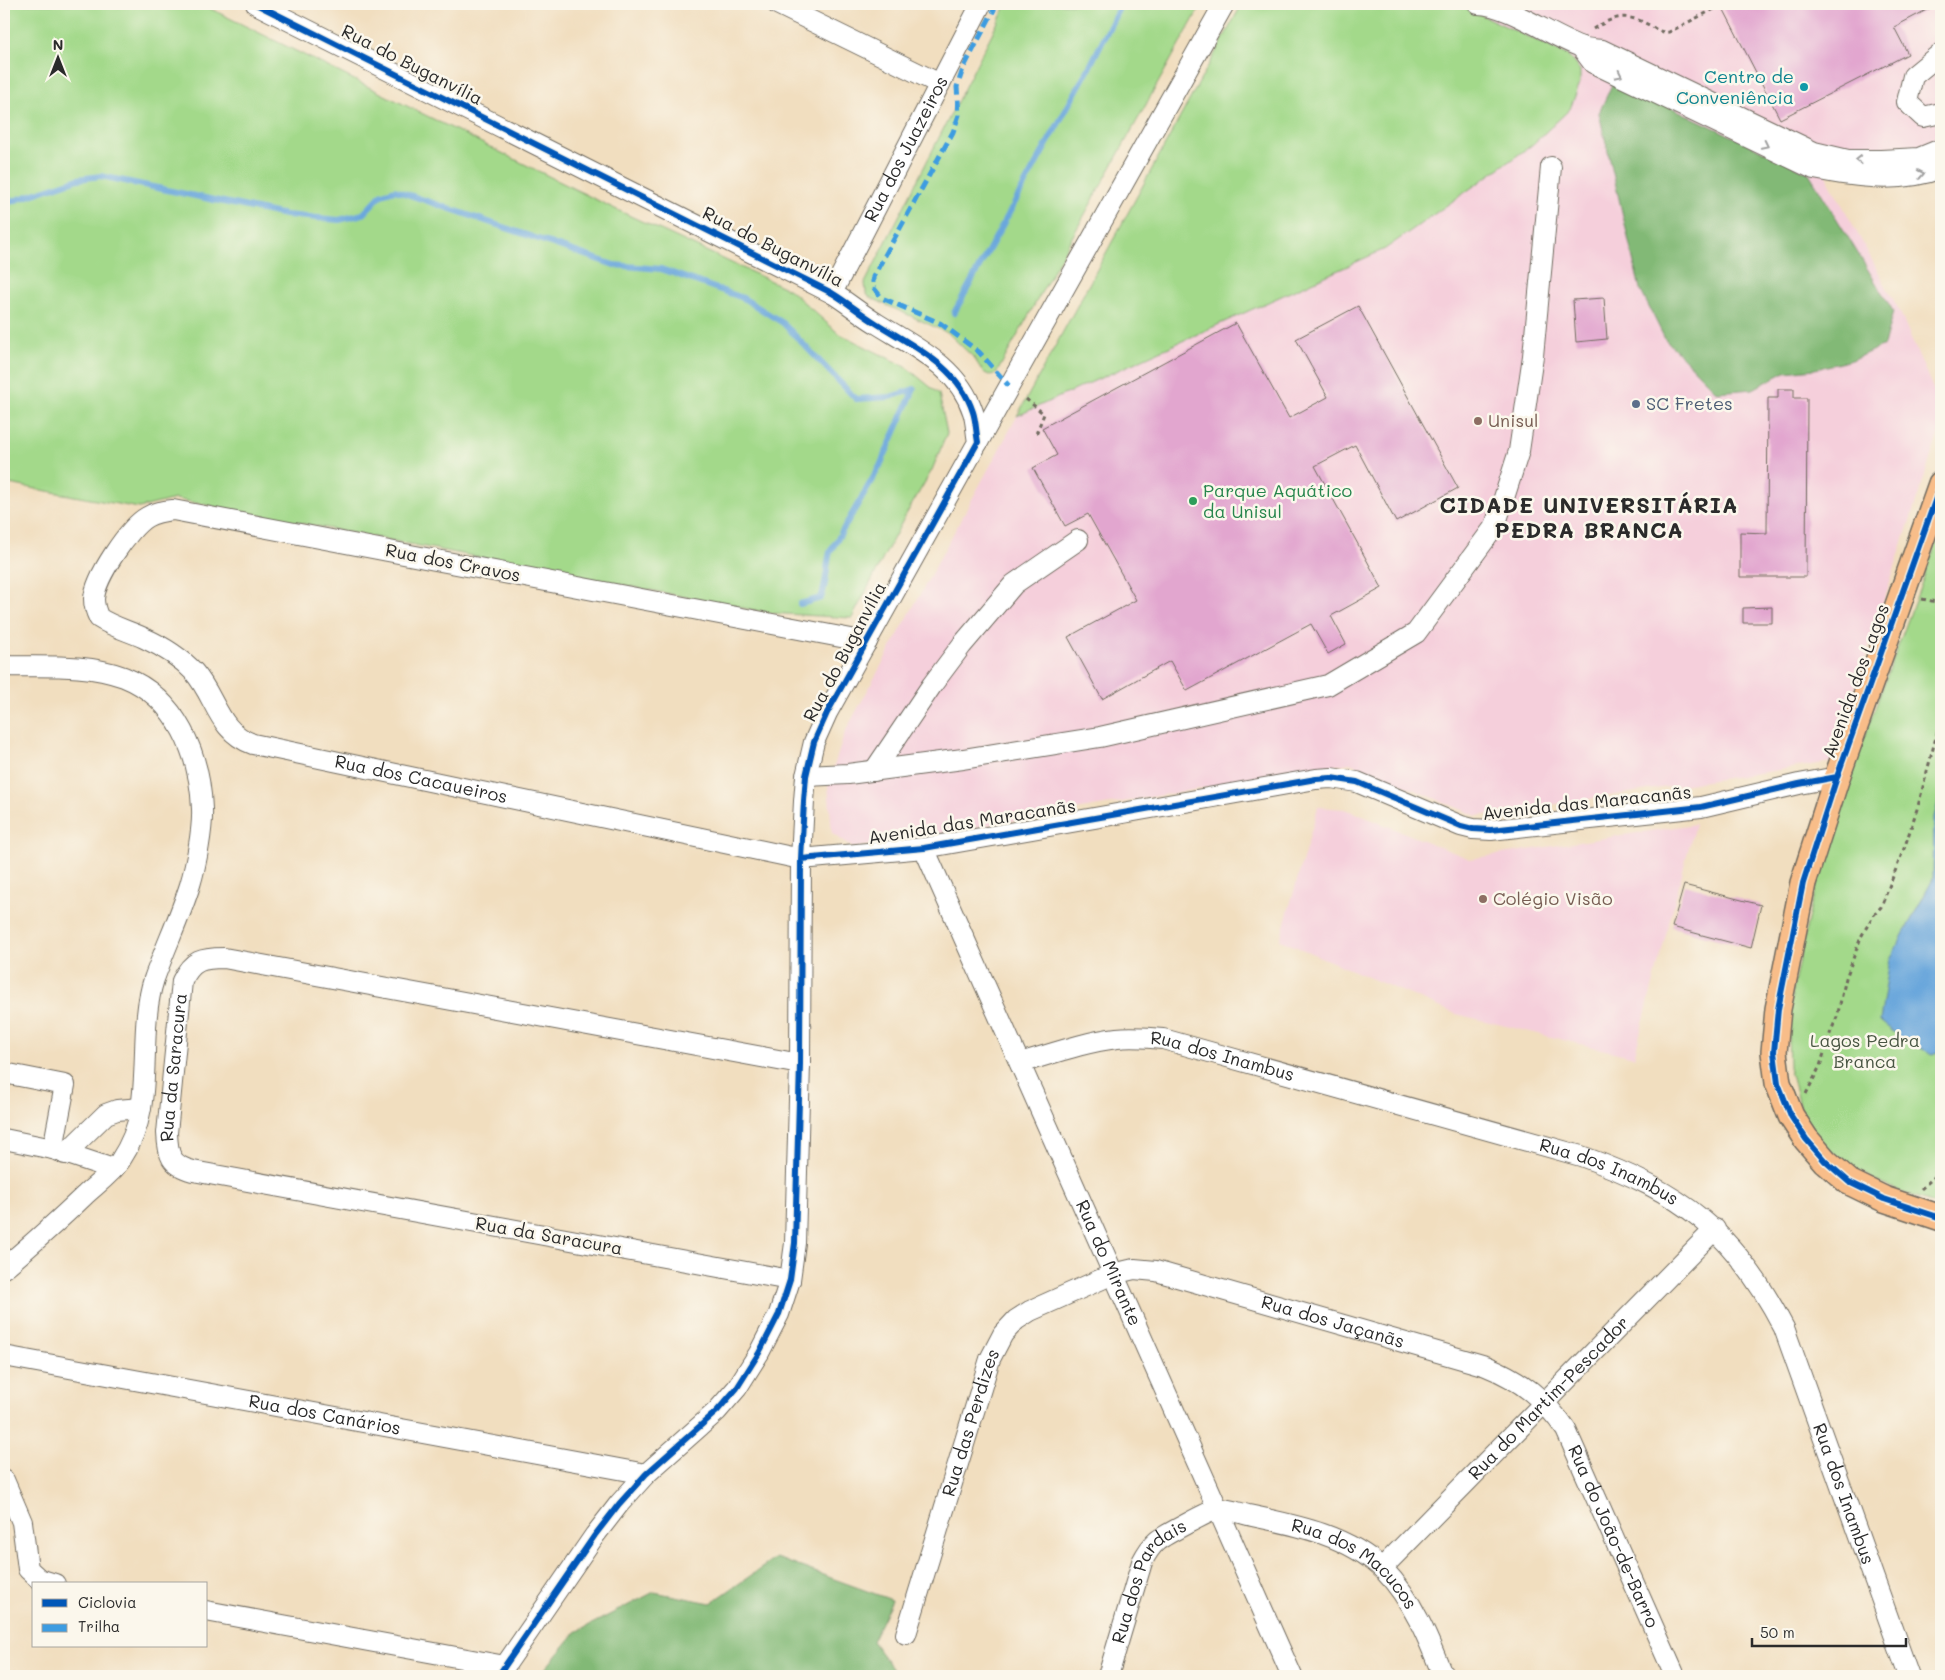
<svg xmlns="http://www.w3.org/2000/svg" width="1945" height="1680" font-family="Mali,sans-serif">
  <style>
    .built { fill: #f5cfdb }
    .green { fill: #a3d98a; stroke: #67825a }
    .forest { fill: #82b976; stroke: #567250 }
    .water { fill: #6aa7dc; stroke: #4a6984 }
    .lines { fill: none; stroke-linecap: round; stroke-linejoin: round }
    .stream { stroke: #6aa7dc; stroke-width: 6 }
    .building { fill: #e2a6cf }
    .minor-casing { stroke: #706a5f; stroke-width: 22 }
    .major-casing { stroke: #706a5f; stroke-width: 28 }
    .path { stroke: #706a5f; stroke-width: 3; stroke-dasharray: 4 4; stroke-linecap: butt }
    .minor { stroke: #fff; stroke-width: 20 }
    .major { stroke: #f8bd89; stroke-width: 25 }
    .quiet { stroke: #3d9ce1; stroke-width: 5; stroke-dasharray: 10 5; stroke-linecap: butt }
    .cycleway-casing { stroke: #fbf7ec; stroke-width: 9 }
    .cycleway { stroke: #0057b8; stroke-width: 6 }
    .oneway { stroke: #a0a0a0 }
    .culture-dot { fill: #0f9aa8; stroke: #fbf7ec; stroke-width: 2 }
    .service-dot { fill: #5c6f8a; stroke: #fbf7ec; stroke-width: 2 }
    .education-dot { fill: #8d6e63; stroke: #fbf7ec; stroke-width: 2 }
    .leisure-dot { fill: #2e9e5b; stroke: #fbf7ec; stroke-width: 2 }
    .labels { text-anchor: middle; stroke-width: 5; stroke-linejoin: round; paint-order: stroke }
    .street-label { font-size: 18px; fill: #2b2b2b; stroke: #fbf7ec }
    .culture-label { font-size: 18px; fill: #0d838f; stroke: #fbf7ec; text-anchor: end }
    .service-label { font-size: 18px; fill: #4e5e75; stroke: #fbf7ec; text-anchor: start }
    .education-label { font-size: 18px; fill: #785e54; stroke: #fbf7ec; text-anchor: start }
    .leisure-label { font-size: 18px; fill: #27864d; stroke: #fbf7ec; text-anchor: start }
    .park-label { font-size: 18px; fill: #495643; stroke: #fbf7ec }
    .district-label { font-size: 22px; font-weight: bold; letter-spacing: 1px; fill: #2b2b2b; stroke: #fbf7ec }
  </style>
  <rect width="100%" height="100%" fill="#fbf7ec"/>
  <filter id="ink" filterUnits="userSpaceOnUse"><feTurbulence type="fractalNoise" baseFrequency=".02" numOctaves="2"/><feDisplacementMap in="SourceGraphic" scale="10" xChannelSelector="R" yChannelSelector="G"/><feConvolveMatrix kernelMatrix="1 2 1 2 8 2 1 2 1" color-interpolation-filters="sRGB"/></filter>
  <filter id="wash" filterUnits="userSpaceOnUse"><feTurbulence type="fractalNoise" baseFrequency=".0096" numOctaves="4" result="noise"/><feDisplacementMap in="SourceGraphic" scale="20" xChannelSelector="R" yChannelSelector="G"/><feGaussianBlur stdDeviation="1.12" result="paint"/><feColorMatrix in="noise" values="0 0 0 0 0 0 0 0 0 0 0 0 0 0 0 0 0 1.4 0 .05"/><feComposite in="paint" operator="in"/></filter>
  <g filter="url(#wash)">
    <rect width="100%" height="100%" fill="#f1debf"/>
    <path class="built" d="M 1242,4 L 1941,4 L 1941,143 L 1920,152 L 1848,154 L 1807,140 L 1899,310 L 1941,407 L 1941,426 L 1831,762 L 1477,816 L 1350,763 L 853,848 L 832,833 L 828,785 L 845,732 Z
      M 1318,807 L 1345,809 L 1470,859 L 1695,824 L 1634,1057 L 1456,1014 L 1280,940 Z"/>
    <path class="green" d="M 4,4 L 201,4 L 613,208 L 790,290 L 838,333 L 906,367 L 939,394 L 947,433 L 932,470 L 904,518 L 852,618 L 769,613 L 175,499 L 139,508 L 4,483 Z
      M 1007,4 L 1202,4 L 996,374 L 989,375 L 983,372 L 974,358 L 948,333 L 869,297 L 866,293 L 865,283 Z
      M 1242,4 L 1458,4 L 1567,55 L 1580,70 L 1580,83 L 1570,109 L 1532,145 L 1385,249 L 1017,416 Z
      M 1941,531 L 1941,1205 L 1901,1192 L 1876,1181 L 1851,1166 L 1831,1151 L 1811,1130 L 1800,1108 L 1789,1067 L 1788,1029 L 1793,988 L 1811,906 L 1843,794 Z"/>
    <path class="forest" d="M 1614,80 L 1809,173 L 1893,311 L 1884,345 L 1852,360 L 1815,369 L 1785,372 L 1753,389 L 1717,392 L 1665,339 L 1640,289 L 1599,113 Z
      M 776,1558 L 892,1600 L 872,1641 L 894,1671 L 906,1676 L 539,1676 L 576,1632 L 654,1592 L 711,1603 Z"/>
    <path class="water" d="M 1941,791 L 1941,1051 L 1933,1054 L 1905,1041 L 1880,1021 L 1890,959 L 1933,879 L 1934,817 Z"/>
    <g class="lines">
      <path class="stream" d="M 4,204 L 78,179 L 101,176 L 285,215 L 339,220 L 363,214 L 382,194 L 395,190 L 614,265 L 661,269 L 743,298 L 783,323 L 856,399 L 890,397 L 914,389
        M 954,313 L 1089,68 L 1121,4
        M 800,604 L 821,598 C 827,583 826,567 830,552 L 880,466 L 914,389"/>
    </g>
    <g id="blocks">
      <path class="building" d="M 1732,4 L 1938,4 L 1894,27 L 1908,54 L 1780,119 L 1723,8 Z
        M 1604,298 L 1607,339 L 1576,342 L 1573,300 Z
        M 1358,306 L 1458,488 L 1396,522 L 1355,445 L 1315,466 L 1382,588 L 1331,616 L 1346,644 L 1328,654 L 1311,624 L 1187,691 L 1170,661 L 1102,699 L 1068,637 L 1136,600 L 1088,514 L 1065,526 L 1033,468 L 1057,455 L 1042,428 L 1236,323 L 1289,418 L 1328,397 L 1296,339 Z
        M 1778,389 L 1794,389 L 1794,398 L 1807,398 L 1806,577 L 1740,577 L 1740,532 L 1767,533 L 1768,398 L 1778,398 Z
        M 1772,607 L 1772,623 L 1743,623 L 1743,608 Z
        M 1684,885 L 1761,905 L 1751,948 L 1672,927 Z"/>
    </g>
  </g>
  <g filter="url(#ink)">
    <use href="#blocks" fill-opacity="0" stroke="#706a5f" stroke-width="1"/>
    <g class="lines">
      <g class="minor-casing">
        <g id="minor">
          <path d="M 256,4 L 832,293 C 847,302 861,314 876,323 C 914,347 958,366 973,412 C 976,421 976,432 978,442 L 827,713 L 814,742 L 806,776 L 804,801 L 801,859 L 800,1064 L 795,1243 L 790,1280 L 779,1314 L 759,1353 L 737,1388 L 717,1411 L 646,1474 L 619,1504 L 595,1535 L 498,1676"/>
          <path d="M 777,4 L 940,84"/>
          <path d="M 1478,4 C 1509,5 1549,35 1579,46 C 1586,49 1594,49 1602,50 L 1814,152 L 1848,160 L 1881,160 L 1919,158 L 1941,149"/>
          <path d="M 1581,47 L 1593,63 L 1814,169 C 1855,177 1901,184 1941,168"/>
          <path d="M 1941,53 L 1913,76 L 1907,102 L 1923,117 L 1941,113"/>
          <path id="s1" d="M 832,293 L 981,4"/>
          <path d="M 978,442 L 1224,4"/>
          <path id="s2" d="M 867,642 L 173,510 C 164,511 155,512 147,517 C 129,527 95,578 94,599 C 94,606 96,612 99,618 C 113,627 129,631 144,638 C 162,646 180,657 194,672 C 216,697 218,732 253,744 L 801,859 L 924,848 L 1316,779 L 1331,778 L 1357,782 L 1461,826 L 1473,829 L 1491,830 L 1701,807 L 1799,784 L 1837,777"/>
          <path d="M 4,666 C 43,667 87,663 124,677 C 177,698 200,755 202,809 C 203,829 196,865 190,885 C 180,917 165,948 154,979 C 141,1019 148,1067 141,1108 C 138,1126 130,1146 120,1161 C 111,1174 97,1184 85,1195 C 59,1220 32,1244 4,1268"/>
          <path d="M 874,771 L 932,685 L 962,645 L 1014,584 L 1078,540"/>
          <path d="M 806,776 L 848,774 L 963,759 L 1100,737 L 1328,685 L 1416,633 L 1495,526 L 1519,451 L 1533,356 L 1551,167"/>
          <path id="s3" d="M 924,848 L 1292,1676"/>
          <path id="s4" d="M 1020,1063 C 1051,1054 1084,1042 1117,1038 C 1133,1036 1148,1038 1163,1039 L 1581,1156 C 1682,1192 1734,1231 1784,1328 L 1909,1676"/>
          <path d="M 4,1073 L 65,1085 L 53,1149"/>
          <path d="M 4,1139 L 53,1149 L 113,1169"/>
          <path d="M 65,1154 L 106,1114 L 117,1110 L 141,1108"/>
          <path id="s5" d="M 790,1280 L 193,1171 C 170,1165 168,1155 167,1133 L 182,981 C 192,960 202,958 224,958 L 800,1064"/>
          <path id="s6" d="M 4,1356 L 646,1474"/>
          <path d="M 4,1480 L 22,1522 L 28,1569 L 39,1579 L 55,1584"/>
          <path id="s7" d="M 1382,1568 L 1715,1229"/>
          <path d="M 206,1611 L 505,1666"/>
          <path id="s8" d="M 906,1634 L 990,1359 L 1003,1334 L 1016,1320 L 1030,1311 L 1113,1274 L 1134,1269 L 1156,1271 L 1486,1366 C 1521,1380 1545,1399 1566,1430 L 1675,1676"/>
          <path id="s9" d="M 1108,1676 L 1142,1562 C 1146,1554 1150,1547 1157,1541 C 1163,1536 1211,1510 1218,1509 C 1227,1508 1239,1513 1248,1515 C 1296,1525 1348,1535 1384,1570 C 1413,1600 1428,1638 1443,1676"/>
        </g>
      </g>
      <g class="major-casing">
        <path id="major" d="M 1941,484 L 1837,777 L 1803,883 L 1778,1009 L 1774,1052 L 1778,1083 L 1791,1116 L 1806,1139 L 1825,1161 L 1849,1182 L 1884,1199 L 1941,1218"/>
      </g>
      <path class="path" d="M 1593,29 C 1616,15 1627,13 1651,26 C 1657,30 1662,33 1669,32 L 1724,4
        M 1026,399 L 1044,414 L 1036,434
        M 1922,599 L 1941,603
        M 1806,1094 L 1820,1066 L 1831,1031 L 1837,1017 L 1846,978 L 1861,937 L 1873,916 L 1881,907 L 1905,846 L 1918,806 L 1941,718
        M 1921,1189 L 1941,1171"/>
      <use href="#minor" class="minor"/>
      <use href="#major" class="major"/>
      <path class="quiet" d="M 997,4 L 963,69 L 957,87 L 959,115 L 953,132 L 873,277 L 873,287 L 882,298 L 940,323 L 979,352 L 1009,386"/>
      <g class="cycleway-casing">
        <path id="cycleway" d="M 256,4 L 832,293 C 847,302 861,314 876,323 C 914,347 958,366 973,412 C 976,421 976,432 978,442 L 827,713 L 814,742 L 806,776 L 804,801 L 801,859 L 800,1064 L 795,1243 L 790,1280 L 779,1314 L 759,1353 L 737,1388 L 717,1411 L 646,1474 L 619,1504 L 595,1535 L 498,1676
          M 1941,484 L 1837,777 L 1803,883 L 1778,1009 L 1774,1052 L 1778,1083 L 1791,1116 L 1806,1139 L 1825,1161 L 1849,1182 L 1884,1199 L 1941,1218
          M 801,859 L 924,848 L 1316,779 L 1331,778 L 1357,782 L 1461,826 L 1473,829 L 1491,830 L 1701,807 L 1799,784 L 1837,777"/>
      </g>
      <use href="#cycleway" class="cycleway"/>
    </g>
    <defs><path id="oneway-chevron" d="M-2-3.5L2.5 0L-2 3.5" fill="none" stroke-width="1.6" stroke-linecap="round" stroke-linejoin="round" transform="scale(1.25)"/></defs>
    <g class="oneway">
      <use href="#oneway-chevron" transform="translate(1619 75) rotate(26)"/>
      <use href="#oneway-chevron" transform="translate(1765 145) rotate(26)"/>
      <use href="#oneway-chevron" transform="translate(1859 160) rotate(180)"/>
      <use href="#oneway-chevron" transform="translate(1921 174) rotate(-11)"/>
    </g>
  </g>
  <circle class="culture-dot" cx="1804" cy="87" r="5"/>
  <circle class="service-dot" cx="1636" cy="404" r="5"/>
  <g class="education-dot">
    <circle cx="1478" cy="421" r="5"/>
    <circle cx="1483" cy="899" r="5"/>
  </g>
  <circle class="leisure-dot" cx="1193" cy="501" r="5"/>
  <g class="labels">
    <g class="street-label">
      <text transform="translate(412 65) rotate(27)" y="6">Rua do Buganvília</text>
      <text dy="6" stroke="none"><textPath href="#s1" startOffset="162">Rua dos Juazeiros</textPath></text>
      <text transform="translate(773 247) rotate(27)" y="6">Rua do Buganvília</text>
      <text transform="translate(453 563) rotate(11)" y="6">Rua dos Cravos</text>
      <text transform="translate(845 652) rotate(-62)" y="6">Rua do Buganvília</text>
      <text transform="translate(1856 681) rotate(-70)" y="6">Avenida dos Lagos</text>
      <text dy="6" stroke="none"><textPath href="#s2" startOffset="1230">Rua dos Cacaueiros</textPath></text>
      <text transform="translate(1587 803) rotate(-6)" y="6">Avenida das Maracanãs</text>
      <text transform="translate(972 822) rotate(-9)" y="6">Avenida das Maracanãs</text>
      <text dy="6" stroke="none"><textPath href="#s4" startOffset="208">Rua dos Inambus</textPath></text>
      <text dy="6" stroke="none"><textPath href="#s5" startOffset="724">Rua da Saracura</textPath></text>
      <text dy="6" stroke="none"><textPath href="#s4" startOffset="612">Rua dos Inambus</textPath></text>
      <text transform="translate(549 1236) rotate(10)" y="6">Rua da Saracura</text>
      <text dy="6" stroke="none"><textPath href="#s3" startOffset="454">Rua do Mirante</textPath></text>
      <text dy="6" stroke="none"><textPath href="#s8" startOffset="670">Rua dos Jaçanãs</textPath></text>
      <text dy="6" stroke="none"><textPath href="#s7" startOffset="238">Rua do Martim-Pescador</textPath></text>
      <text dy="6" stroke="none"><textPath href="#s6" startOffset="326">Rua dos Canários</textPath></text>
      <text dy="6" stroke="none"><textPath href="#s8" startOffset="221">Rua das Perdizes</textPath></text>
      <text dy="6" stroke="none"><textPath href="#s4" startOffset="1031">Rua dos Inambus</textPath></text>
      <text dy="6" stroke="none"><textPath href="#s8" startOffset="1050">Rua do João-de-Barro</textPath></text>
      <text dy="6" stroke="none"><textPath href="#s9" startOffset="365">Rua dos Macucos</textPath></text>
      <text dy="6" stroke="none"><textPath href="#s9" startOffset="106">Rua dos Pardais</textPath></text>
    </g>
    <g class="culture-label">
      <text x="1794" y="83">Centro de<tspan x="1794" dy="21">Conveniência</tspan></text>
    </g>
    <g class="service-label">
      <text x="1646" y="410">SC Fretes</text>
    </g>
    <g class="education-label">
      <text x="1488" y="427">Unisul</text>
      <text x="1493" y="905">Colégio Visão</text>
    </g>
    <g class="leisure-label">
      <text x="1203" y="497">Parque Aquático<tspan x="1203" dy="21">da Unisul</tspan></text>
    </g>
    <g class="park-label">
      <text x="1865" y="1047">Lagos Pedra<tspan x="1865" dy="21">Branca</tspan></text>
    </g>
    <g class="district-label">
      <text x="1589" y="513">CIDADE UNIVERSITÁRIA<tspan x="1589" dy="25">PEDRA BRANCA</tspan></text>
    </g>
  </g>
  <rect width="1945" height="1680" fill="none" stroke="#fbf7ec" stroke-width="20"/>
  <rect x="32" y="1582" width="175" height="65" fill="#fbf7ec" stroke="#a8a59f"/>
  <rect x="42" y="1599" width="25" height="8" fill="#0057b8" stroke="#a8a59f"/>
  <text x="78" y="1608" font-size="15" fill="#2b2b2b">Ciclovia</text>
  <rect x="42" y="1624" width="25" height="8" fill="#3d9ce1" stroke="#a8a59f"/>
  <text x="78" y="1632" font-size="15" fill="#2b2b2b">Trilha</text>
  <g transform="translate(58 58)" stroke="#fbf7ec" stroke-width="4" paint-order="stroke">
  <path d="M0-4L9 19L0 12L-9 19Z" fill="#2b2b2b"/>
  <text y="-8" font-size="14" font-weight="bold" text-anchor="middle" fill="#2b2b2b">N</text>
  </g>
  <path d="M1752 1638v8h154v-8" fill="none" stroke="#2b2b2b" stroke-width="2.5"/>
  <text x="1760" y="1638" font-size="15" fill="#2b2b2b" stroke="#fbf7ec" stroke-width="4" paint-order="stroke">50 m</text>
</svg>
